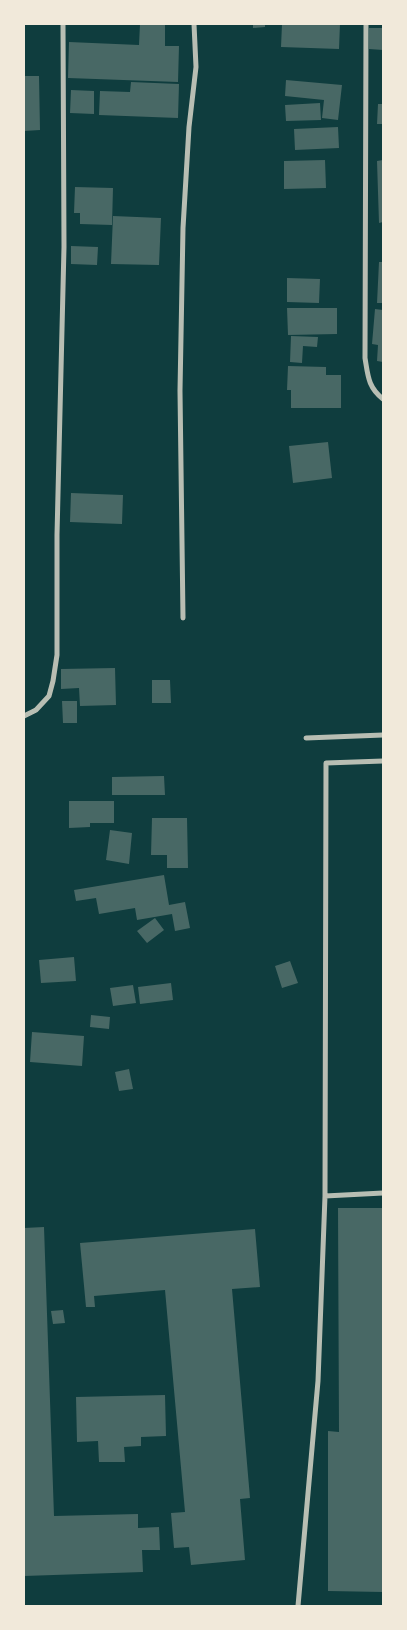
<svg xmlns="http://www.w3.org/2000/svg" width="407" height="1630" font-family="'Space Grotesk',sans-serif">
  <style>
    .building { fill: #486865 }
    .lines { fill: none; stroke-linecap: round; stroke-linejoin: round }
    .minor { stroke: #b8beb3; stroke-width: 5 }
  </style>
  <rect width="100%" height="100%" fill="#0f3d3e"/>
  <path class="building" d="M 140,24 L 165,24 L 165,46 L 179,46 L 178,82 L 68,78 L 69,42 L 139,45 Z
    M 253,24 L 265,24 L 265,27 L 253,28 Z
    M 282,24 L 340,24 L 339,49 L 281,47 Z
    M 369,28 L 383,28 L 383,50 L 369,49 Z
    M 24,76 L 39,76 L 40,130 L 24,131 Z
    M 286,80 L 342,85 L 338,120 L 322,118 L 324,100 L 285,96 Z
    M 131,82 L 179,84 L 178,118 L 99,115 L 100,91 L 130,92 Z
    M 71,90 L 94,91 L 94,114 L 70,113 Z
    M 320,103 L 321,120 L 286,121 L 285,105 Z
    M 378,104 L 383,104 L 383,124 L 377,124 Z
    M 338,127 L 339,148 L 295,150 L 294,129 Z
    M 325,160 L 326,188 L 284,189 L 284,161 Z
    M 383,160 L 383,222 L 379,223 L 377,161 Z
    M 75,187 L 113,188 L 112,225 L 80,224 L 80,213 L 74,213 Z
    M 113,216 L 161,218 L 159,265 L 111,264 Z
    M 71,246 L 98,247 L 97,265 L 71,264 Z
    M 379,262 L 383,262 L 383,303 L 377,303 Z
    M 287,278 L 320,279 L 319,303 L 287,302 Z
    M 287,308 L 337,308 L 337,334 L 288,335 Z
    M 375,309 L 383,310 L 383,362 L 377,361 L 378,345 L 372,344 Z
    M 291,336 L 318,337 L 317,347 L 303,346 L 302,363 L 290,362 Z
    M 288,366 L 326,367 L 326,375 L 341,375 L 341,408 L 291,408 L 291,390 L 287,390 Z
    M 328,442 L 332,478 L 293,483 L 289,446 Z
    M 71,493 L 123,495 L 122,524 L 70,522 Z
    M 115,668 L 116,705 L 80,706 L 79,688 L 61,689 L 61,669 Z
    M 152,680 L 170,680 L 171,703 L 152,703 Z
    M 62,701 L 77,701 L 77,723 L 63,723 Z
    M 164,776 L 165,795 L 112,795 L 112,777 Z
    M 69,801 L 114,801 L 114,823 L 90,823 L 90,827 L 69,828 Z
    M 152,818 L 187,818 L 188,868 L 167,868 L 167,855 L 151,855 Z
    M 110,830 L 132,833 L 129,864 L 106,860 Z
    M 164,875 L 169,905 L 185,902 L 190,928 L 175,931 L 172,914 L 137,920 L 135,908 L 99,914 L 96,898 L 76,901 L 74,890 Z
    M 155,918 L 164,930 L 147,943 L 137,931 Z
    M 74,957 L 76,981 L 41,983 L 39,960 Z
    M 290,961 L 298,983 L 282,988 L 275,966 Z
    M 171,983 L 173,1000 L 140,1004 L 138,987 Z
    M 133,985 L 136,1003 L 113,1006 L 110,988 Z
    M 91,1015 L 110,1017 L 109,1029 L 90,1027 Z
    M 32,1032 L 84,1036 L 82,1066 L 30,1062 Z
    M 129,1069 L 133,1089 L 119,1091 L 115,1072 Z
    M 338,1208 L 383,1208 L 383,1592 L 328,1591 L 328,1431 L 339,1432 Z
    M 44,1227 L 54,1516 L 138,1514 L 138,1528 L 159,1527 L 160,1550 L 142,1550 L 143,1572 L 24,1576 L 24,1228 Z
    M 255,1229 L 260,1287 L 232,1289 L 250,1498 L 240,1499 L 245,1560 L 191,1565 L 189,1547 L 174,1548 L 171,1513 L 185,1512 L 165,1290 L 94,1296 L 95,1307 L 86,1307 L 80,1243 Z
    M 63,1310 L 65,1323 L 53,1324 L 51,1311 Z
    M 165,1395 L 166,1436 L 141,1437 L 141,1446 L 124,1447 L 125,1462 L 99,1462 L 98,1441 L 77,1442 L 76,1397 Z"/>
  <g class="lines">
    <path class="minor" d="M 366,24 L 365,358 C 368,376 368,387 383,399
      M 183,618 L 180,391 L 183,228 L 189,127 L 196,67 L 194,24
      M 24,716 L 36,710 L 49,696 L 53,681 L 57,655 L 57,535 L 64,247 L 63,24
      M 306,738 L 383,735
      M 325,1196 L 383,1193
      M 298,1606 L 318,1381 L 325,1196 L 326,763 L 383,761"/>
  </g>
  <rect width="407" height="1630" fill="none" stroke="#f1e9da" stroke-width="50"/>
</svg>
